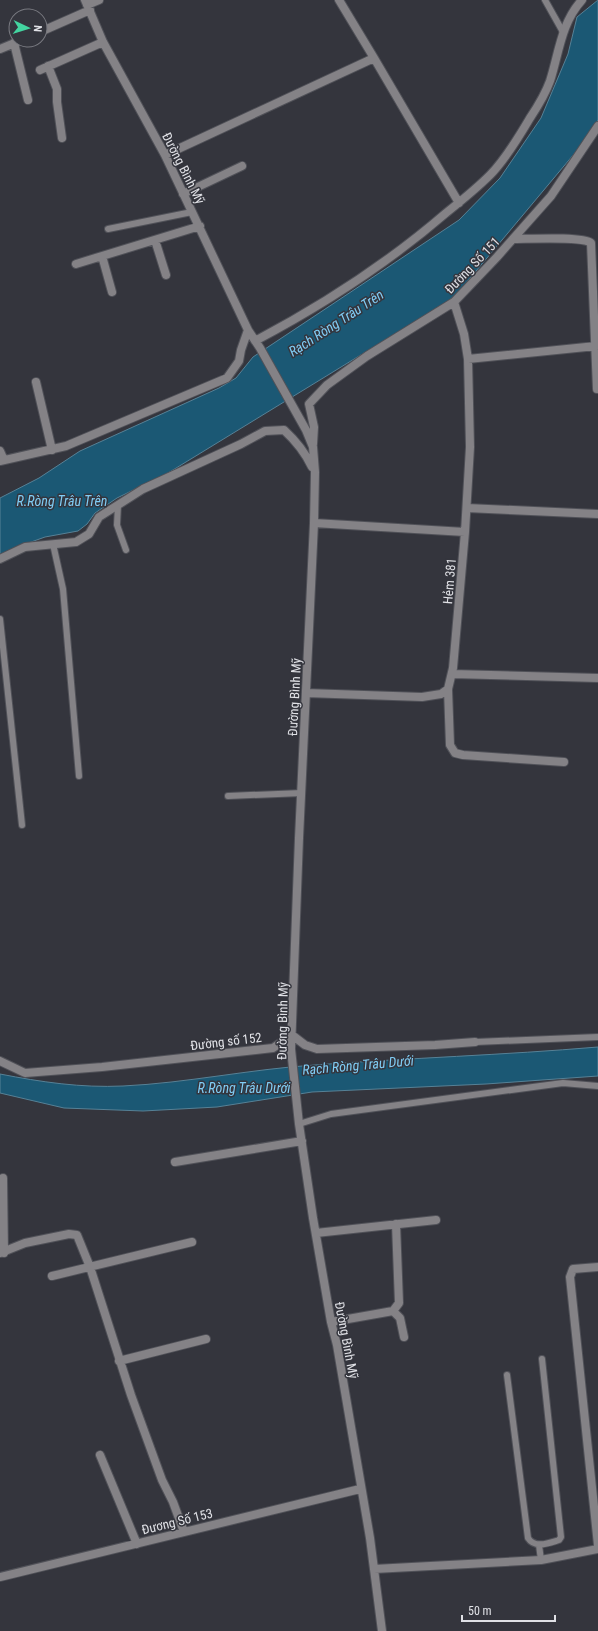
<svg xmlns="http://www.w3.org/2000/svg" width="598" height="1631" font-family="'Roboto Condensed',sans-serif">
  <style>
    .water { fill: #1b5874; stroke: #568196 }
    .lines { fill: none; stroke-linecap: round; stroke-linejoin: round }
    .service-casing { stroke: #505158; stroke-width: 8 }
    .minor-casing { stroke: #505158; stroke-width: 10 }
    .service { stroke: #848286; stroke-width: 6 }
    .minor { stroke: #848286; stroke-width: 8 }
    .labels { text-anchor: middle; stroke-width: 3; stroke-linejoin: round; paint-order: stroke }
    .street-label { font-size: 13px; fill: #e0e1e6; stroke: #34353d }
    .water-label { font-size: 14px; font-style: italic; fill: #80cdf5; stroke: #34353d }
  </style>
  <rect width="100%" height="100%" fill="#34353d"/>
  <path class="water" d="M 598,0 L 598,120 L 579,148 L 456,295 L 444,304 L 168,473 L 117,498 L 95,513 L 87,524 L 78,531 L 45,537 L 20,546 L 0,555 L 0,498 L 39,478 L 80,451 L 219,388 L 236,378 L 253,357 L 459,220 L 500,178 L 541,118 L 568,54 L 577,17 Z
    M 598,1047 L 598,1076 L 486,1084 L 312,1092 L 217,1107 L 143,1111 L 64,1108 L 0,1093 L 0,1074 C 41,1082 81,1088 123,1086 C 187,1083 251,1069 315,1065 C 409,1058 504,1055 598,1047 Z"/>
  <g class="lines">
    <g class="service-casing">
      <path id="service" d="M 545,0 L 563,32
        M 108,229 L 192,212
        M 118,505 L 117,525 L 126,550
        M 53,544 L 63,589 L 79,776
        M 0,619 L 22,825
        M 228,796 L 302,793
        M 475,1042 L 598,1037
        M 299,1124 L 331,1114 L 563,1083 L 598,1086
        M 507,1375 L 528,1538 C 535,1549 549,1543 559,1540 L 561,1537 L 542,1359
        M 539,1545 L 541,1560"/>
    </g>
    <g class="minor-casing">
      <path id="minor" d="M 85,0 L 103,42 L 165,155 L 248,330 L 260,348 L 306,430 L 313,447 L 315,472 L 314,523 L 299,838 L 291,1049 L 299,1124 L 313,1218 L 331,1322 L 337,1345 L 370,1538 L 382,1631
        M 339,0 L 374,58 L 459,203
        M 87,5 L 99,0
        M 40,32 L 90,10
        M 14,43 L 28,100
        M 0,49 L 22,40
        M 48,66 L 57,89 L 57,102 L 62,138
        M 40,70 L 103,42
        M 165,155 L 374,58
        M 183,194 L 242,166
        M 513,239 C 527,239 583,236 591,243 L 597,389
        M 155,240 L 166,275
        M 102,256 L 112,292
        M 76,264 L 200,226
        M 454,302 L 464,334 L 468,359 L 470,447 L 465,532 L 453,668 L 448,689 L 450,745 L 455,753 L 463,755 L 564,762
        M 255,341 C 323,305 388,263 446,213 C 461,201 476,189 490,175 C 504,161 520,135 530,118 C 538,106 545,95 550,81 C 559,53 561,23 582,0
        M 468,359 L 596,346
        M 36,382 L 52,450
        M 313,444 L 314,427 L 309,404 L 327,385 L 367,356 L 454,302 L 497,257 L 551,196 L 598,126
        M 0,451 L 4,460
        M 0,461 L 66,446 L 227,378 L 239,361 L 241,350 L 248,330
        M 467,508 L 598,514
        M 314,523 L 465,532
        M 0,559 L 25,547 L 76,542 L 89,534 L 99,517 L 143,489 L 241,444 L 265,431 L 284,430 C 296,441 305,452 312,467
        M 452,674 L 598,678
        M 306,693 L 422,697 L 441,694 L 448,689
        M 0,1061 L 25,1073 L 102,1067 L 273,1048 L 292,1035 L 305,1045 L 317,1049 L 435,1045 L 475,1042
        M 175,1162 L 302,1141
        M 3,1178 L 4,1253
        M 316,1233 L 436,1220
        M 0,1253 L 25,1243 L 69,1234 L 77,1235 L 90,1267 L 131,1395 L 162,1480 L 173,1502 L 184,1532
        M 598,1267 L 573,1269 L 570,1277 L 598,1545
        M 52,1276 L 192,1242
        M 393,1311 L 399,1303 L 396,1224
        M 331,1322 L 393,1311 L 400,1318 L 404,1337
        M 119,1361 L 206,1339
        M 100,1455 L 137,1544
        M 374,1569 L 541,1560 L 598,1549
        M 0,1577 L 360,1489"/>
    </g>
    <use href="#service" class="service"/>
    <use href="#minor" class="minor"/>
  </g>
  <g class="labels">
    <g class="street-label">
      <text transform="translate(184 168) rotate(63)" y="5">Đường Bình Mỹ</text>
      <text transform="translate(472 265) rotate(-46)" y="5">Đường Số 151</text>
      <text transform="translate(449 581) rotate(-85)" y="5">Hẻm 381</text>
      <text transform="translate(294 697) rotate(-87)" y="5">Đường Bình Mỹ</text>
      <text transform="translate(282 1021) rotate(-89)" y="5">Đường Bình Mỹ</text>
      <text transform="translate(226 1041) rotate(-7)" y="5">Đường số 152</text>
      <text transform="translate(347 1340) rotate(79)" y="5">Đường Bình Mỹ</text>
      <text transform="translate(177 1521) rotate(-14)" y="5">Đương Số 153</text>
    </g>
    <g class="water-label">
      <text transform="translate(336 323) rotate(-33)" y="5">Rạch Ròng Trâu Trên</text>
      <text x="62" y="506">R.Ròng Trâu Trên</text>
      <text transform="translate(358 1065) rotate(-5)" y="5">Rạch Ròng Trâu Dưới</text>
      <text x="244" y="1093">R.Ròng Trâu Dưới</text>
    </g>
  </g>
  <g transform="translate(28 28) rotate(94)"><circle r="19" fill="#34353d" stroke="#797a81"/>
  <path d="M0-3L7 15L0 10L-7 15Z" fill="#43d4a0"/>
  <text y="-6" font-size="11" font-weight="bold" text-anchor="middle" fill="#e0e1e6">N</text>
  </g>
  <path d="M462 1615v6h93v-6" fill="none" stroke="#e0e1e6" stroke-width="2"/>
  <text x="468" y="1615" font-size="12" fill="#e0e1e6" stroke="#34353d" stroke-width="3" paint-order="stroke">50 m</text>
</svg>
